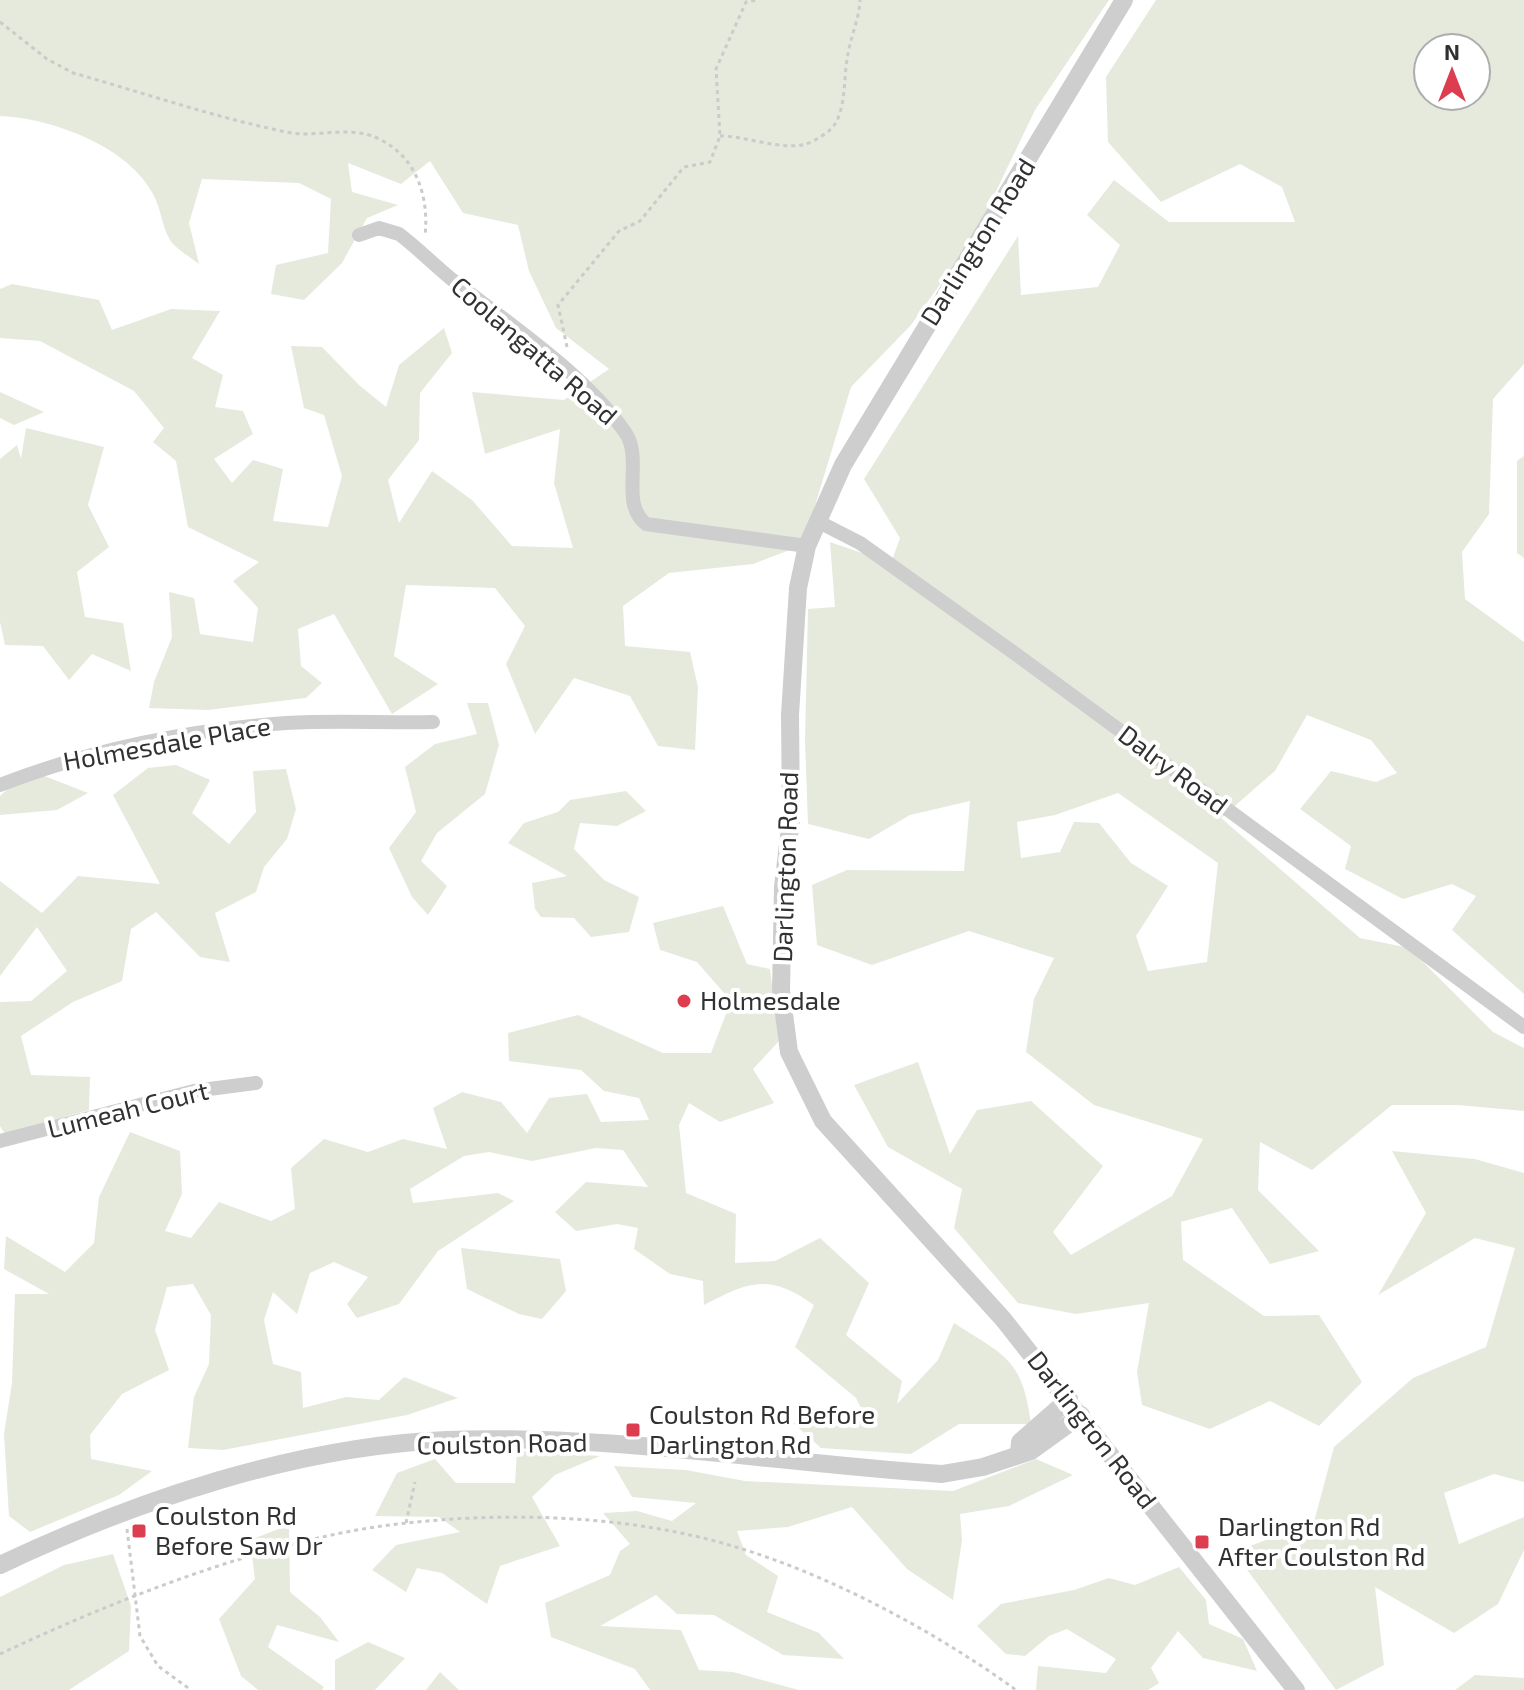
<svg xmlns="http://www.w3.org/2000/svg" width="1524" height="1690" font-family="'Exo 2',sans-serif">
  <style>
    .green { fill: #e5eadd; fill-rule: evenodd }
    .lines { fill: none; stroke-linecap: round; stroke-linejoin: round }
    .path { stroke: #cbcbcb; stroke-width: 3; stroke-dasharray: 4 4; stroke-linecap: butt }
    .minor { stroke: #cecece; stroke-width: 14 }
    .tertiary { stroke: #cecece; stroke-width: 18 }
    .poi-dot { fill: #dd3e4f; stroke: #fff; stroke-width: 3 }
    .labels { text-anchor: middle; stroke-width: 8; stroke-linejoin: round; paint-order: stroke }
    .street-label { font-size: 26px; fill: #313131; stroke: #fff }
    .poi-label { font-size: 26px; fill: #313131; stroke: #fff; text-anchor: start }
  </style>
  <rect width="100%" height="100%" fill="#fff"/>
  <path class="green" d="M 0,0 L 1109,0 L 1035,110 L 974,237 L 911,325 L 851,387 L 803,545 L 753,564 L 669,573 L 623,606 L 625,646 L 690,652 L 698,687 L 695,750 L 658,746 L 630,696 L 574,678 L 535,734 L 506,664 L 525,626 L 495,588 L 406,585 L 394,656 L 438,684 L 392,714 L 334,614 L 298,629 L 301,666 L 322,683 L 306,698 L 208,710 L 149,708 L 154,682 L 172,637 L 169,592 L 194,598 L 200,634 L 253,642 L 258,608 L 233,581 L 259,562 L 188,527 L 176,461 L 153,442 L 164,428 L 134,391 L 40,341 L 0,338 L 0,289 L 12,284 L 99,300 L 112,330 L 171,309 L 220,311 L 192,358 L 223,375 L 215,407 L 243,411 L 253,434 L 214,459 L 232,483 L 253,460 L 283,469 L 273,521 L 328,527 L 342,476 L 324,415 L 304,408 L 291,346 L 322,347 L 359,385 L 386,407 L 399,365 L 444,328 L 452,353 L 420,393 L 419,440 L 388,480 L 399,523 L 432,471 L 472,500 L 512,546 L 573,548 L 554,483 L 560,429 L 485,454 L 472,392 L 564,400 L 609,369 L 556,328 L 529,271 L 518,225 L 463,213 L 430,161 L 401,184 L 348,163 L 352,192 L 398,205 L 367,218 L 342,263 L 304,300 L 271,294 L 276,265 L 328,253 L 331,199 L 299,183 L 202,179 L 189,223 L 199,264 C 190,257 176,249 170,240 C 162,227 161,208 153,194 C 128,146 51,118 0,116 Z
    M 1156,0 L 1524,0 L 1524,364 L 1493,399 L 1489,514 L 1462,552 L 1465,599 L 1524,642 L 1524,994 L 1452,930 L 1476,896 L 1452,884 L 1403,899 L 1345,869 L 1351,846 L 1300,809 L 1331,771 L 1376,782 L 1397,773 L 1371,740 L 1307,715 L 1275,771 L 1221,818 L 1360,938 L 1409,948 L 1493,1032 L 1524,1048 L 1524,1111 L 1458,1105 L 1392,1105 L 1312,1170 L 1260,1142 L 1258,1190 L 1319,1251 L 1270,1264 L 1232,1208 L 1181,1222 L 1183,1260 L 1264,1316 L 1319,1315 L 1362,1382 L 1319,1426 L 1270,1401 L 1210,1429 L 1142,1405 L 1137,1372 L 1149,1303 L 1076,1314 L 1018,1303 L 954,1228 L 962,1189 L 888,1147 L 854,1085 L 918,1062 L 950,1154 L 977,1110 L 1031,1101 L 1103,1166 L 1053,1232 L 1071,1255 L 1172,1196 L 1203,1139 L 1094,1105 L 1026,1052 L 1034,999 L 1054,958 L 969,931 L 872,965 L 817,945 L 812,885 L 847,870 L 964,871 L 970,801 L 910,815 L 869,839 L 808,824 L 805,741 L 808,609 L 835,607 L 830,542 L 891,563 L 900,538 L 864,479 L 1018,236 L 1021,295 L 1098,287 L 1120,245 L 1087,215 L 1114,180 L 1169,222 L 1295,222 L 1282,187 L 1240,164 L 1161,202 L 1108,142 L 1106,77 ZM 1428,48 L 1476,48 L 1476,96 L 1428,96 ZM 1118,793 L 1218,863 L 1207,962 L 1148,971 L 1136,936 L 1168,886 L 1131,863 L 1099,823 L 1074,822 L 1060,852 L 1021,858 L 1017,822 L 1055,815 Z
    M 0,392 L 44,412 L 14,425 L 0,418 Z
    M 26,428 L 104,447 L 88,505 L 109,547 L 77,572 L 85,617 L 123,623 L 131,671 L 92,654 L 69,680 L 43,646 L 5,645 L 0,622 L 0,459 L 17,445 L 21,459 Z
    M 1524,456 L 1524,558 L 1517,553 L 1517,461 Z
    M 467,703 L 488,703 L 499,745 L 485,794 L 437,833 L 421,861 L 447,886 L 428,915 L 412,897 L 389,848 L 416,812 L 405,767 L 435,744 L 477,734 Z
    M 176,765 L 210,780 L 192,813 L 229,844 L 256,812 L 253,771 L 286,769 L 296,809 L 287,839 L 264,867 L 256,892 L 215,913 L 230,962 L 200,957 L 156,912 L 131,929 L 122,981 L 73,1002 L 21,1036 L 31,1075 L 90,1077 L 89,1110 L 5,1134 L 0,1126 L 0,1002 L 31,1001 L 67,971 L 37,927 L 0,976 L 0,881 L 42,913 L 78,876 L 160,884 L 113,795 L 148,768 Z
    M 29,770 L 88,793 L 57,810 L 0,815 L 0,796 Z
    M 626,791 L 646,811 L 617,826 L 580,823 L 574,849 L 604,880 L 639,897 L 629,932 L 591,937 L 574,918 L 541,917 L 535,909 L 532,883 L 567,876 L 508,843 L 524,823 L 558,812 L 570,800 Z
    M 723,906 L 747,964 L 770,969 L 779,1041 L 753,1069 L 774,1103 L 720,1122 L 689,1103 L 679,1125 L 686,1193 L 736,1214 L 735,1263 L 775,1261 L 820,1238 L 869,1283 L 846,1335 L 902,1381 L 897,1404 L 938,1360 L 954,1323 C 1007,1357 1022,1359 1031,1424 L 959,1424 L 911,1454 L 821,1448 L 793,1423 L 840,1423 L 863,1412 L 856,1398 L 795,1347 L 814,1305 C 770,1273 749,1281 704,1305 L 703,1281 L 670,1274 L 634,1249 L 638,1228 L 617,1224 L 576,1231 L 555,1212 L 586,1182 L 648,1187 L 623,1150 L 596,1148 L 532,1161 L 489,1152 L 464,1156 L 410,1189 L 413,1203 L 498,1193 L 514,1201 L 438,1251 L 399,1304 L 357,1318 L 347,1304 L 368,1277 L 334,1262 L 310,1273 L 297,1314 L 273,1292 L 264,1320 L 273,1364 L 301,1372 L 303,1408 L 346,1397 L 379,1400 L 404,1377 L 458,1398 L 407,1415 L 223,1450 L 188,1448 L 194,1397 L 209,1364 L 211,1315 L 193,1284 L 167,1287 L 155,1330 L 169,1370 L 122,1394 L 90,1435 L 91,1459 L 152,1471 L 119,1495 L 30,1532 L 9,1516 L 4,1434 L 12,1383 L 15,1294 L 49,1294 L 4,1269 L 6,1236 L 65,1272 L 94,1243 L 99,1197 L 130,1132 L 180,1151 L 182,1194 L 165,1231 L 191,1238 L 219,1202 L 271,1221 L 295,1209 L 291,1168 L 324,1139 L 368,1152 L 403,1139 L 447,1149 L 433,1108 L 462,1092 L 501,1102 L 527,1133 L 549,1098 L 587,1094 L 601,1122 L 649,1120 L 639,1098 L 604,1091 L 581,1070 L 509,1061 L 508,1033 L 578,1015 L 663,1053 L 711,1053 L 731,1001 L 697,962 L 660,950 L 653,923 Z
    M 1392,1151 L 1475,1159 L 1524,1173 L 1524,1482 L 1494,1474 L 1444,1493 L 1459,1544 L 1524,1517 L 1524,1550 L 1498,1604 L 1454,1633 L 1375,1587 L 1384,1665 L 1336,1690 L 1234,1552 L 1314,1522 L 1334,1447 L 1413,1378 L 1486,1347 L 1515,1248 L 1475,1238 L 1378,1295 L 1426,1213 Z
    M 461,1248 L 560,1259 L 566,1291 L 542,1319 L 519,1314 L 467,1289 Z
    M 517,1451 L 600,1456 L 555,1475 L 532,1497 L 560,1546 L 500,1566 L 487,1604 L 442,1573 L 417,1568 L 406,1592 L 372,1570 L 396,1545 L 460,1532 L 439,1517 L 375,1516 L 397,1473 L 435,1459 L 456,1483 L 515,1483 Z
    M 1036,1459 L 1073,1475 L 1009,1506 L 960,1514 L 962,1540 L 953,1600 L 907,1569 L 852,1507 L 788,1527 L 737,1531 L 746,1555 L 778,1576 L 767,1612 L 819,1633 L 844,1659 L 783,1655 L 714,1615 L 677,1614 L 656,1595 L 600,1626 L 681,1630 L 699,1670 L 733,1672 L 799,1690 L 650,1690 L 635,1669 L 551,1637 L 545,1603 L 610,1575 L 620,1551 L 630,1544 L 603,1513 L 637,1511 L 672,1521 L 696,1503 L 632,1497 L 614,1466 L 686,1470 L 745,1481 L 953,1491 Z
    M 289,1525 L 290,1592 L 320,1617 L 339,1642 L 277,1625 L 268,1647 L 324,1687 L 322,1690 L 258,1690 L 241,1676 L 219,1619 L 255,1579 L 250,1540 Z
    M 113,1554 L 131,1606 L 129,1651 L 69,1690 L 0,1690 L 0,1597 L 64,1565 Z
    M 1179,1567 L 1206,1600 L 1209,1624 L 1243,1639 L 1257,1671 L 1203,1658 L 1178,1631 L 1151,1668 L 1159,1683 L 1148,1690 L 1036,1690 L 1038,1666 L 1106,1673 L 1116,1659 L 1067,1629 L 1049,1636 L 1025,1656 L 1006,1654 L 977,1626 L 1001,1604 L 1074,1590 L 1109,1578 L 1135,1585 Z
    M 368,1642 L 405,1658 L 375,1690 L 335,1690 L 335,1660 Z
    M 440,1672 L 459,1690 L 426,1690 Z
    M 1475,1675 L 1524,1678 L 1524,1690 L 1455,1690 Z"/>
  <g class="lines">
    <path class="path" d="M 0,22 L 47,59 L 73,73 C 144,93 214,117 286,132 C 318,139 352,123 383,141 C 418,160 429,199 425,236
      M 720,136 C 747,136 781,151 806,144 C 813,142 828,133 833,127 C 847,108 843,77 848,54 C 851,35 859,20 860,0
      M 567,347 L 558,305 L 619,231 L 640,221 L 684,167 L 710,162 L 720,136 L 716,69 L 746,2 L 757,0
      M 406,1523 L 415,1482
      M 127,1529 L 140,1636 L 158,1666 L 191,1690
      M 0,1654 C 119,1598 276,1536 407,1523 C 498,1513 601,1515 690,1535 C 801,1559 925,1624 1016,1690"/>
    <path class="minor" d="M 359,235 L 379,228 L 399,234 C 419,249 436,267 455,282 C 511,325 585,375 625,432 C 644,459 619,503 646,524 L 807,546
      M 817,521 L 860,543 L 1017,655 L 1524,1027
      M 0,785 C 90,750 190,730 286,723 C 335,720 384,723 433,722
      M 0,1141 L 194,1091 L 256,1083"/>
    <path class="tertiary" d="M 1124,0 L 843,465 L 807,546 L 798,588 L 790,715 L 791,819 L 783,887 L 781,991 L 789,1052 L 823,1121 L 1003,1319 L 1296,1690
      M 1019,1453 L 1020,1442 L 1069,1399
      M 0,1565 C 135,1501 296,1446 447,1440 C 612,1434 777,1463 942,1474 L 983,1467 L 1031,1451 L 1081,1415"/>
  </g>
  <g class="poi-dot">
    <circle cx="684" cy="1001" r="8"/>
    <rect x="625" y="1422" width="16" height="16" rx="4"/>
    <rect x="131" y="1523" width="16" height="16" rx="4"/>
    <rect x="1194" y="1534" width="16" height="16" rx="4"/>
  </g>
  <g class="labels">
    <g class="street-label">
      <text transform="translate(978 242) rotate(-58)" y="9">Darlington Road</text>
      <text transform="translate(534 351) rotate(41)" y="9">Coolangatta Road</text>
      <text transform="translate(167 744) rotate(-10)" y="9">Holmesdale Place</text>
      <text transform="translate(1173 770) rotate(37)" y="9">Dalry Road</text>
      <text transform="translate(786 867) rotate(-88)" y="9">Darlington Road</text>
      <text transform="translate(128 1110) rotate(-14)" y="9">Lumeah Court</text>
      <text transform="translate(1092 1430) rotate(52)" y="9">Darlington Road</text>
      <text transform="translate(502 1444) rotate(-1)" y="9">Coulston Road</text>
    </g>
    <g class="poi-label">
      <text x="700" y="1010">Holmesdale</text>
      <text x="649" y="1424">Coulston Rd Before<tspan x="649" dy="30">Darlington Rd</tspan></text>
      <text x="155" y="1525">Coulston Rd<tspan x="155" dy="30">Before Saw Dr</tspan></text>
      <text x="1218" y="1536">Darlington Rd<tspan x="1218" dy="30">After Coulston Rd</tspan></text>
    </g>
  </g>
  <g transform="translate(1452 72)"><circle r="38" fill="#ffffff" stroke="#adadad" stroke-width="2"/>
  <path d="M0-6L14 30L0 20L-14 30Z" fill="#dd3e4f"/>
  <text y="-12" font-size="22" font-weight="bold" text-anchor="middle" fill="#313131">N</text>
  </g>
</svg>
